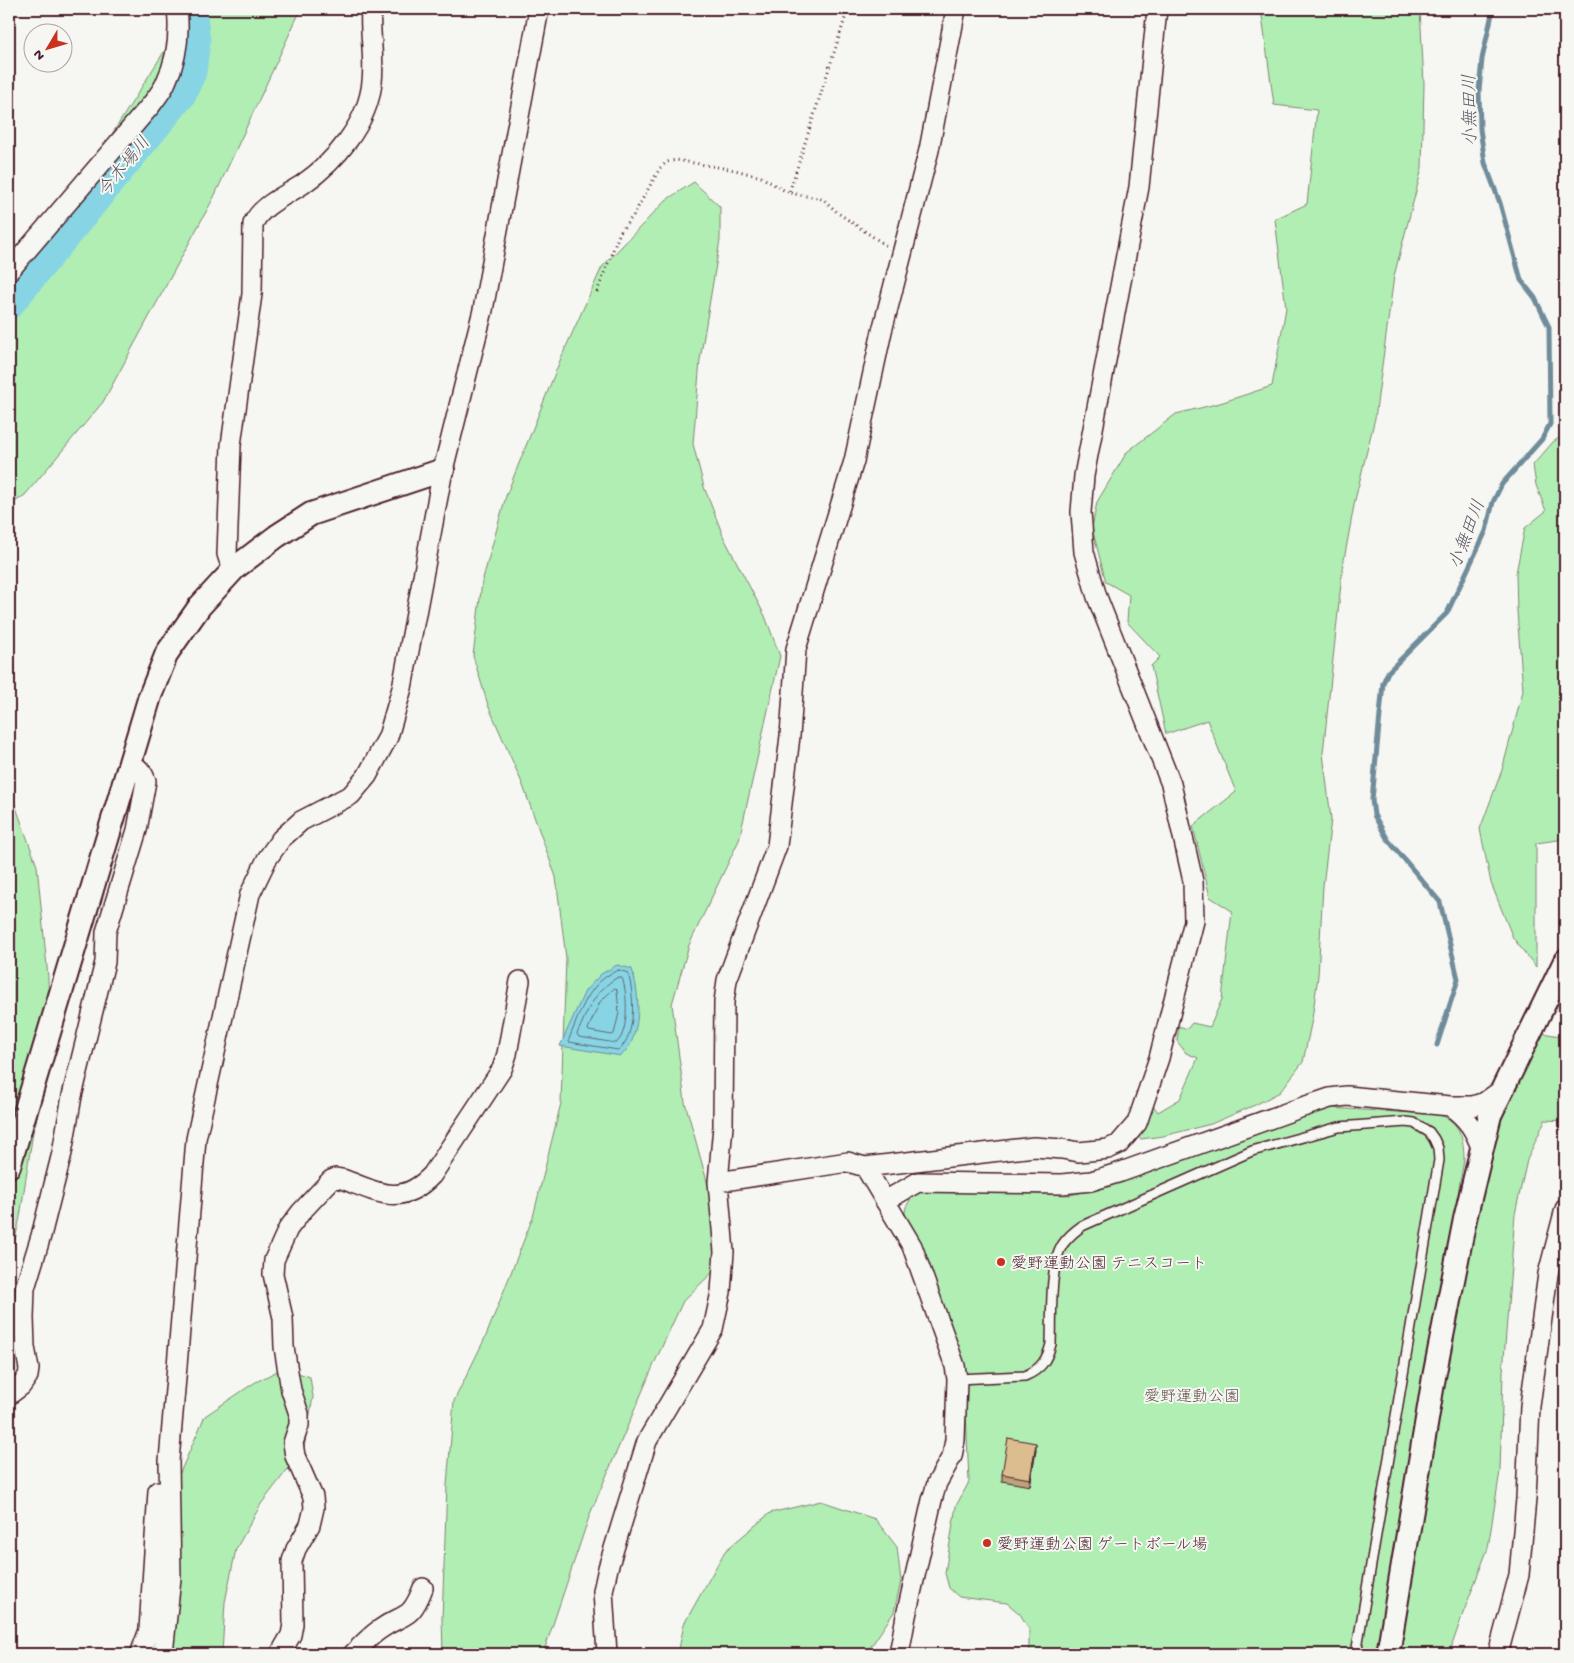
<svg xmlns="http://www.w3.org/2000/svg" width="1574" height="1663" font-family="'Gochi Hand','Klee One',sans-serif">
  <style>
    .green { fill: #b1eeb4; stroke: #7e8670 }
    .water { fill: #87d5e4; stroke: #6f8c9a }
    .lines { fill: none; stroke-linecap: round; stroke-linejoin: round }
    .shore { stroke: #626875; stroke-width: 1 }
    .stream { stroke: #6f8c9a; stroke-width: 5 }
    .river { stroke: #87d5e4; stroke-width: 29 }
    .service-casing { stroke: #4a1f2b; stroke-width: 12 }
    .minor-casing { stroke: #4a1f2b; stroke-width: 22 }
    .tertiary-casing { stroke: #4a1f2b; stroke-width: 26 }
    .path { stroke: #4a1f2b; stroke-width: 3; stroke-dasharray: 1 4; stroke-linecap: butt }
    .service { stroke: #f6f6f2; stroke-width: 9 }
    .minor { stroke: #f6f6f2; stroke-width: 19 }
    .tertiary { stroke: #f6f6f2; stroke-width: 22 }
    .wall { fill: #bca37b; stroke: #4a1f2b }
    .shaded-wall { fill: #998464; stroke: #4a1f2b }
    .building { fill: #dbbd8f; stroke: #4a1f2b }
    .poi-dot { fill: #c8321e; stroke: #f6f6f2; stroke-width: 2 }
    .labels { text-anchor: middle; stroke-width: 4; stroke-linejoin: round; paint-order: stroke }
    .poi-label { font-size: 16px; fill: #4a1f2b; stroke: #f6f6f2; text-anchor: start }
    .park-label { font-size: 16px; fill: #64534d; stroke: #f6f6f2 }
    .water-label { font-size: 18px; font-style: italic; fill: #5c5662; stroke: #f6f6f2 }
  </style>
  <rect width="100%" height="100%" fill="#f6f6f2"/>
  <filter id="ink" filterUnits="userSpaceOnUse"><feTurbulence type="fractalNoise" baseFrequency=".02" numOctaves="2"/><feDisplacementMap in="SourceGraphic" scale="10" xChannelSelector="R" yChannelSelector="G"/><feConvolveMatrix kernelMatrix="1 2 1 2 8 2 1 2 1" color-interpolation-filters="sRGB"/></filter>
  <g filter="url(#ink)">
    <path class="green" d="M 191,9 L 301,9 L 214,197 L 103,402 L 25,495 L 9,506 L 9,264 L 107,142 Z
      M 1261,9 L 1420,9 L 1424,84 L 1422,168 L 1394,276 L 1375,418 L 1355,500 L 1343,565 L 1323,753 L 1331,819 L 1323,886 L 1318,976 L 1312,1019 L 1303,1062 L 1280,1092 L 1255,1105 L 1211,1124 L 1163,1136 L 1141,1139 L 1134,1135 L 1151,1103 L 1158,1112 L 1180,1099 L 1198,1058 L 1186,1053 L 1177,1041 L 1179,1026 L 1187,1029 L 1192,1023 L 1210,1027 L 1222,999 L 1232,911 L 1210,897 L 1193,826 L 1236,792 L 1207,720 L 1166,734 L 1151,666 L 1160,657 L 1127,622 L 1129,595 L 1106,582 L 1092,528 L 1097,502 L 1127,452 L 1176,414 L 1220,403 L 1272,386 L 1286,308 L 1275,219 L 1307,204 L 1317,110 L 1274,105 Z
      M 694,182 L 720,207 L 720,240 L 700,360 L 693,444 L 704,487 L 724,538 L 765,616 L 780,656 L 739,840 L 689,945 L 672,1004 L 685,1102 L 719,1225 L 720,1265 L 683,1301 L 654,1364 L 590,1514 L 543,1654 L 443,1654 L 442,1619 L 447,1485 L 454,1401 L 486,1336 L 533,1217 L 561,1103 L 566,958 L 556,877 L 522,783 L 488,705 L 473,656 L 482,582 L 506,496 L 561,358 L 602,267 L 666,200 Z
      M 1565,434 L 1565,839 L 1536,843 L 1536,967 L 1513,938 L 1491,883 L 1480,829 L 1502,770 L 1523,691 L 1517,611 L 1516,573 L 1525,528 L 1546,511 L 1536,485 L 1533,465 L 1553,442 Z
      M 9,793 L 13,799 L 37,866 L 48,977 L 50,1072 L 33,1132 L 20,1217 L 9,1267 Z
      M 1537,1032 L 1565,1037 L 1565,1121 L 1545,1120 L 1527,1160 L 1515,1214 L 1503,1372 L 1500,1471 L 1488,1548 L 1462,1616 L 1449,1654 L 1393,1654 L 1488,1142 Z
      M 1329,1108 L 1431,1114 C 1436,1115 1443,1115 1447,1118 C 1462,1127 1464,1144 1464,1160 L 1376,1654 L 1029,1654 L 1029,1629 L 1020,1614 L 1007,1603 L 959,1597 L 949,1588 L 945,1573 L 956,1506 L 969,1482 L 964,1363 L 915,1237 L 904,1217 L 906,1207 L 913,1195 L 921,1190 L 1070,1195 L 1093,1190 L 1294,1117 Z
      M 283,1368 L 310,1377 L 313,1397 L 304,1448 L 261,1504 L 236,1549 L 225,1602 L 222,1654 L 151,1654 L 156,1640 L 175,1484 L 205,1416 L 254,1383 Z
      M 821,1501 L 875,1519 L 897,1547 L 901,1581 L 894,1612 L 866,1654 L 678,1654 L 684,1624 L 725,1551 L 770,1513 Z"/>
    <path class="water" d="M 617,965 L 632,969 C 639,992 641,1020 631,1043 C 629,1048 624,1052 621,1056 L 560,1046 L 585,991 L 601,974 Z"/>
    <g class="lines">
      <path class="shore" d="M 619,970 L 628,973 C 634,993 637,1037 618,1050 L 569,1042 L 569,1039 C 580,1013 589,980 619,970 Z
        M 618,977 L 622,978 C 628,993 629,1034 616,1043 L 579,1037 L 577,1034 C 588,1010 594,991 618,977 Z
        M 615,988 L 617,990 L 619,1013 L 614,1034 L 612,1035 L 589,1031 L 588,1029 L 600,1002 Z"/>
      <path class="stream" d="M 1437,1045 L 1458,979 L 1440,902 L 1388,840 L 1374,815 L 1372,800 L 1383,683 L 1388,672 L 1447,613 L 1486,531 L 1493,502 L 1502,484 L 1542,439 L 1550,424 L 1549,327 L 1535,298 L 1521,280 L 1500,203 L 1485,163 L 1480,129 L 1479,91 L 1482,59 L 1493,9"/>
      <path class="river" d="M 9,305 L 181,96 L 192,72 L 196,41 L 192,9"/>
      <g class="service-casing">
        <path id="service" d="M 957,1379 L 1025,1376 C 1041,1369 1047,1360 1051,1344 C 1052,1319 1049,1264 1063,1244 C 1068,1237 1075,1231 1082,1226 L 1252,1151 L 1339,1127 L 1406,1122 L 1414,1123 L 1429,1132 L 1434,1139 L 1438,1148 L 1439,1160 L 1356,1654"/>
      </g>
      <g class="minor-casing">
        <path id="minor" d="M 9,271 L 151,105 C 156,98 163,90 166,82 C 177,59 180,34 177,9
          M 235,568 L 229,560 L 227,554 L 231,445 L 252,294 L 253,224 C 261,205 287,195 303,184 C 336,161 368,123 372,82 C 375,57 369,33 371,9
          M 1450,1106 C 1467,1118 1475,1130 1482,1150
          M 865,1167 L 912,1246 L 955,1366 L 957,1379 L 955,1440 L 952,1456 L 937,1483 L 932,1500 L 906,1616 L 899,1654
          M 718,1182 L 848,1162 L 865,1167 L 1034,1147 L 1062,1149 L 1079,1152 L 1108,1149 L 1119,1144 L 1137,1123 L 1159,1058 L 1194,921 L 1193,881 L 1171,784 L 1097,597 L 1084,552 L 1081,512 L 1084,476 L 1139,187 L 1157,9
          M 885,1201 L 918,1182 L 1062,1184 L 1091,1181 L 1121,1172 L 1297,1109 L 1330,1098 L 1347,1096 L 1450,1106 L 1473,1106 L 1485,1102 L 1503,1089
          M 9,1395 L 21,1386 L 28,1376 L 29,1369 L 25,1347 L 24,1318 L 25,1288 L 41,1236 L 62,1153 L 72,1096 L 105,962 L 106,932 L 137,830 L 146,781 C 143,772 139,767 130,764
          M 140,1654 L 149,1630 L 158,1491
          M 161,1654 L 164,1644 L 171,1578 L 169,1461 L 196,1139 L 250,894 L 267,859 L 281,839 L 301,821 L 351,795 L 367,776 L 388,737 L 402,688 L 443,470 L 483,310 L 539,9
          M 280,1654 L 291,1635 L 293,1624 L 292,1561 L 296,1549 L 310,1525 L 314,1508 L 313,1497 L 295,1456 L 293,1443 L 299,1425 L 299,1414 L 291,1390 L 284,1347 L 283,1318 L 273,1274 L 274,1260 L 288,1229 L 301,1212 L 331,1180 L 336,1178 L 342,1179 C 379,1192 400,1208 432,1175 L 502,1069 L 507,1054 L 520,981
          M 353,1654 C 361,1646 369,1637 379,1630 C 404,1612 410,1622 423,1588
          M 607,1654 L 603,1591 L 608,1568 L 647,1441 L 713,1329 L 721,1292 L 724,1252 L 718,1182 L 723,1126 L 724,1002 L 727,980 L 777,846 L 790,736 L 796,649 L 854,461 L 882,331 L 929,150 L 956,9
          M 1498,1654 L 1519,1575 L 1526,1499 L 1530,1406 L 1548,1274 L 1565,1209"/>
      </g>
      <g class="tertiary-casing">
        <path id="tertiary" d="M 9,1166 L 150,696 L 167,653 L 200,606 L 235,568 L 277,536 L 311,514 L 443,470
          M 1388,1654 L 1434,1377 L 1465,1219 L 1490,1115 L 1565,961"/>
      </g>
      <path class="path" d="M 848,9 L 789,193 L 823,199 L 838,213 L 888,247
        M 597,292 L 620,232 L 633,216 L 660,168 L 667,162 L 676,160 L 735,170 L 761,177 L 789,193"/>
      <use href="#service" class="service"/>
      <use href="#minor" class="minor"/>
      <use href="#tertiary" class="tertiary"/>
    </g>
    <path class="wall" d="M 1036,1450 L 1030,1486 L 1002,1481 L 1002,1474 Z"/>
    <path class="shaded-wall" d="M 1036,1443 L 1036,1450 L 1030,1486 L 1030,1479 Z"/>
    <path class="building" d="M 1008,1438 L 1036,1443 L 1030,1479 L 1002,1474 Z"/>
  </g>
  <g class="poi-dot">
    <circle cx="1001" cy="1262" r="5"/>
    <circle cx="987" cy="1543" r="5"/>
  </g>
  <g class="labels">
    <g class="poi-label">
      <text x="1011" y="1268">愛野運動公園 テニスコート</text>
      <text x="997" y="1549">愛野運動公園 ゲートボール場</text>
    </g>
    <g class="park-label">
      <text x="1192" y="1401">愛野運動公園</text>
    </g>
    <g class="water-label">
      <text transform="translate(1469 110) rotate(-91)" y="6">小無田川</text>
      <text transform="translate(123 166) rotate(-51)" y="6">今木場川</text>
      <text transform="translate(1466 534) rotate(-69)" y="6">小無田川</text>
    </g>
  </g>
  <rect width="1574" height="1663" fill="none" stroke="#f6f6f2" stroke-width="30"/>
  <rect x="15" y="15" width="1544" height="1633" fill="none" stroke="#4a1f2b" stroke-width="2" filter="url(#ink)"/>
  <g transform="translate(48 48) rotate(232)"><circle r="24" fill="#f6f6f2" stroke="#b1a0a2"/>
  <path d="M0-4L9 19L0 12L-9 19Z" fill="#c8321e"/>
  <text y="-8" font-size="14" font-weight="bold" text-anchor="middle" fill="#4a1f2b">N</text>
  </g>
</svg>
